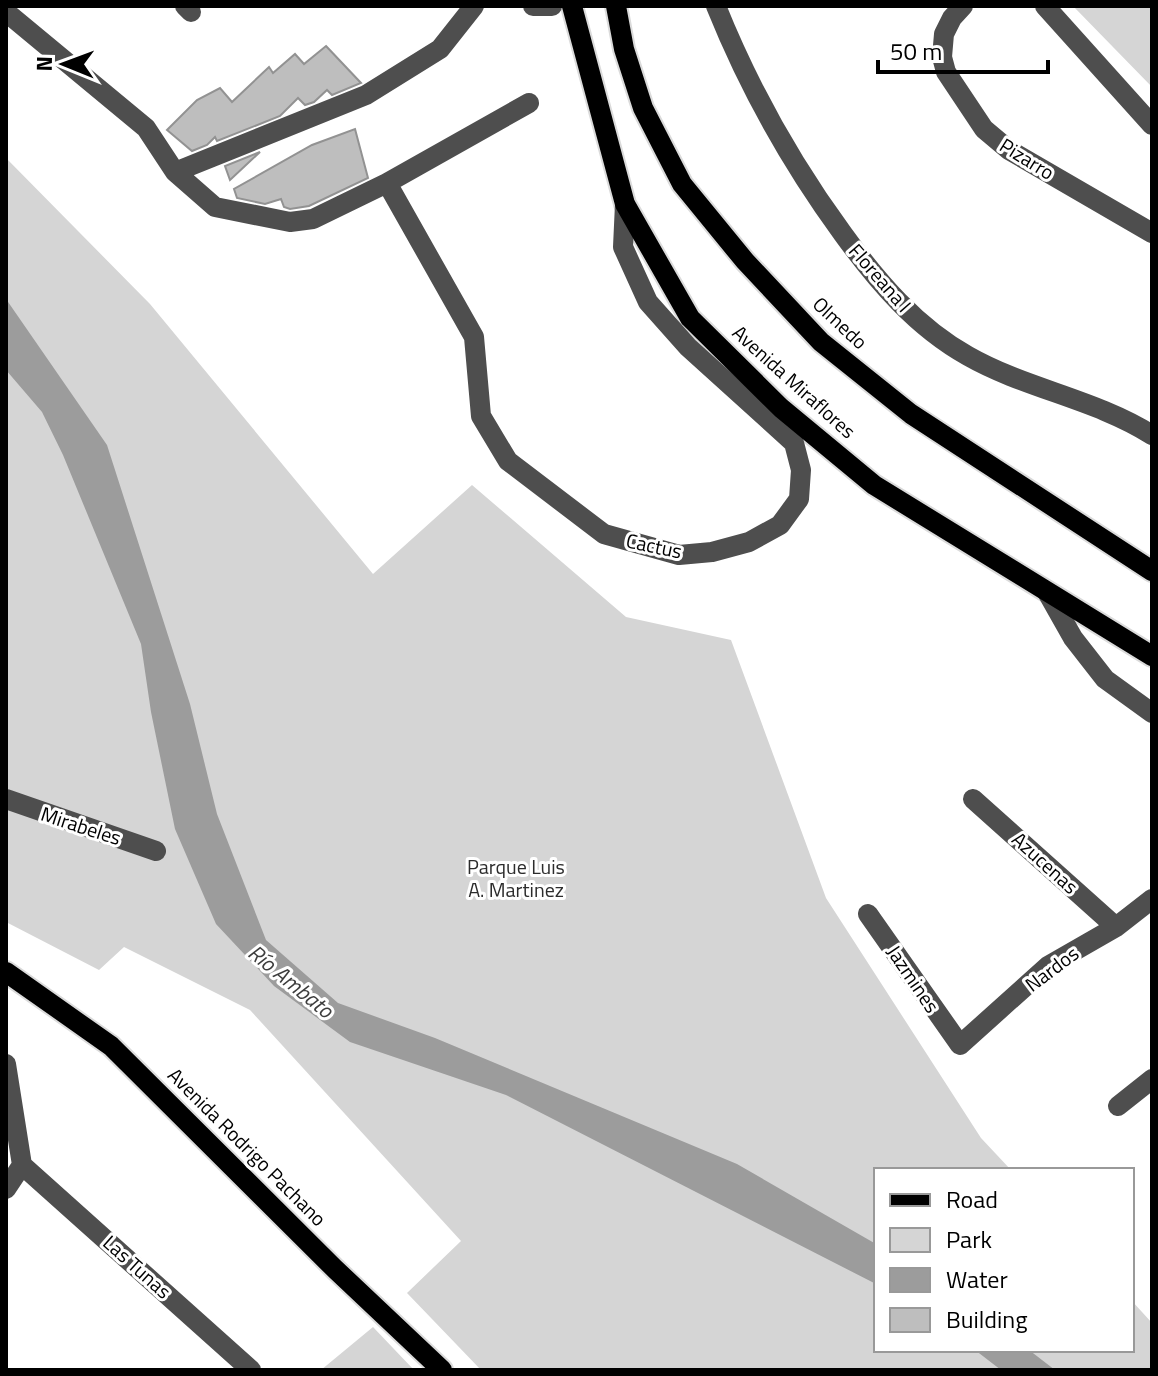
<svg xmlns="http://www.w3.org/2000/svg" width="1158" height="1376" font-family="'Titillium Web',sans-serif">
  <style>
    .green { fill: #d5d5d5 }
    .water { fill: #9c9c9c }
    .building { fill: #bebebe; stroke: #929292; stroke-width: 2 }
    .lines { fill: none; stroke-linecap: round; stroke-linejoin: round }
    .major-casing { stroke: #dbdbdb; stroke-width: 24 }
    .minor { stroke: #4e4e4e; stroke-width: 20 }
    .major { stroke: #000; stroke-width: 20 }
    .labels { text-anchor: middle; stroke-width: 6; stroke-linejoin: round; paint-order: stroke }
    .street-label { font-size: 20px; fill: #000; stroke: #fff }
    .park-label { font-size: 20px; fill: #2c2c2c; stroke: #fff }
    .water-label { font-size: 22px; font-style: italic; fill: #3d3d3d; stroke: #fff }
  </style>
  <rect width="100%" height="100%" fill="#fff"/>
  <path class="green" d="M 1073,6 L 1152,6 L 1152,87 Z
    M 6,158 L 150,304 L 373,574 L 472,485 L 626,617 L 731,640 L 826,898 L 981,1138 L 1011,1170 L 876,1170 L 876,1350 L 1132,1350 L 1132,1301 L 1152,1323 L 1152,1370 L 481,1370 L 407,1293 L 461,1241 L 250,1010 L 124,947 L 99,970 L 6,922 Z
    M 373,1327 L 414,1370 L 321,1370 Z"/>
  <path class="water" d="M 6,299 L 107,445 L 190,704 L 217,814 L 266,940 L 338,1003 L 435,1038 L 737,1164 L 876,1244 L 876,1284 L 506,1095 L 350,1042 L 274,986 L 216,924 L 175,829 L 151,712 L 141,644 L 63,455 L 42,412 L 6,370 Z
    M 975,1350 L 1029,1350 L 1055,1370 L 1001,1370 Z"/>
  <path class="building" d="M 326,46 L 361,83 L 332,95 L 327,90 L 314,102 L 305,105 L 298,98 L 280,116 L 217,141 L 215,137 L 207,145 L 192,151 L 167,130 L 197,100 L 220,88 L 232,102 L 269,67 L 273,73 L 295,54 L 304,64 Z
    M 355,129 L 368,178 L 309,206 L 290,209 L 284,207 L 281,199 L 265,204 L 237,198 L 234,189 L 312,145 Z
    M 260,152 L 230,180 L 225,166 Z"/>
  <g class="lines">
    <g class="major-casing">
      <path id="major" d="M 572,6 L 625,204 L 690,318 L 781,408 L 874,485 L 1152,656
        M 616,6 L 624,49 L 643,108 L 682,184 L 745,261 L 821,342 L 911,414 L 1152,571
        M 6,972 L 111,1046 L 335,1269 L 442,1370"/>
    </g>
    <path class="minor" d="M 185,6 L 191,12
      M 533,6 L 552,6
      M 716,6 C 749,88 791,163 843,234 C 877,281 916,327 968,356 C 1026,389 1095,399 1152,435
      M 963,6 L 952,18 L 944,34 L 942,57 L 946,72 L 984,129 L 1009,150 L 1152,233
      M 1045,6 L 1152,125
      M 6,12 L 146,128 L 175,172 L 215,207 L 290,222 L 313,219 L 387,183 L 529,103
      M 175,172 L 366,95 L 440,49 L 474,6
      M 387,183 L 474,337 L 481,416 L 508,461 L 604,534 L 679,555 L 712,552 L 749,542 L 780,525 L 799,499 L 801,470 L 794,443 L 688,347 L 648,302 L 623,247 L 625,204
      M 1047,592 L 1073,638 L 1105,679 L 1152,713
      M 6,799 L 156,851
      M 973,799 L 1116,927
      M 868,914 L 960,1045 L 1048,966 L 1116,927 L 1152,899
      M 6,1064 L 22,1165 L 6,1189
      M 1118,1106 L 1152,1079
      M 22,1165 L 251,1370"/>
    <use href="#major" class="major"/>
  </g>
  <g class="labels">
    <g class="street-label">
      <text transform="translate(1027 159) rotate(32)" y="7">Pizarro</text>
      <text transform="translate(880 278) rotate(49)" y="7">Floreana I</text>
      <text transform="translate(840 323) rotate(43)" y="7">Olmedo</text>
      <text transform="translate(794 382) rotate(42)" y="7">Avenida Miraflores</text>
      <text transform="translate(654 546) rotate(12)" y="7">Cactus</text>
      <text transform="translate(81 826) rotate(18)" y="7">Mirabeles</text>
      <text transform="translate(1045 863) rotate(42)" y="7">Azucenas</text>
      <text transform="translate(1052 969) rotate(-37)" y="7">Nardos</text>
      <text transform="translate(913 979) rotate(56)" y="7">Jazmines</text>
      <text transform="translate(247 1147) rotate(45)" y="7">Avenida Rodrigo Pachano</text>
      <text transform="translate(137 1267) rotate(42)" y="7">Las Tunas</text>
    </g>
    <g class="park-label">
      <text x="516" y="874">Parque Luis<tspan x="516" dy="23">A. Martinez</tspan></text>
    </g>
    <g class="water-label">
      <text transform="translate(291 981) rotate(39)" y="8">Río Ambato</text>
    </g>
  </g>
  <rect width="1158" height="1376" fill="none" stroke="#000000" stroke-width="16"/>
  <rect x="874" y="1168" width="260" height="184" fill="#ffffff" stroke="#999999" stroke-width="2"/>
  <rect x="890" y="1194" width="40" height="12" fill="#000000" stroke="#999999" stroke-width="2"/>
  <text x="946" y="1208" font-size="24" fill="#000000">Road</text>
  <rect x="890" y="1228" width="40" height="24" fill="#d5d5d5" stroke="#999999" stroke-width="2"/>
  <text x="946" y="1248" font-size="24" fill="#000000">Park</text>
  <rect x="890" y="1268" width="40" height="24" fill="#9c9c9c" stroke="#999999" stroke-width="2"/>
  <text x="946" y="1288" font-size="24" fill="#000000">Water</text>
  <rect x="890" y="1308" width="40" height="24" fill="#bebebe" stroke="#999999" stroke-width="2"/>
  <text x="946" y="1328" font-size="24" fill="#000000">Building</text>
  <g transform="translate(64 64) rotate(271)" stroke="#ffffff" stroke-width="6" paint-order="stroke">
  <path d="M0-6L14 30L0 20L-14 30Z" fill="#000000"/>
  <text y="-12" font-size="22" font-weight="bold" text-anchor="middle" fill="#000000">N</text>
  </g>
  <path d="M878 60v12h170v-12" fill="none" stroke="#000000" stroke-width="4"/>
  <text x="890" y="60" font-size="24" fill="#000000" stroke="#ffffff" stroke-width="6" paint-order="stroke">50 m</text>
</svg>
